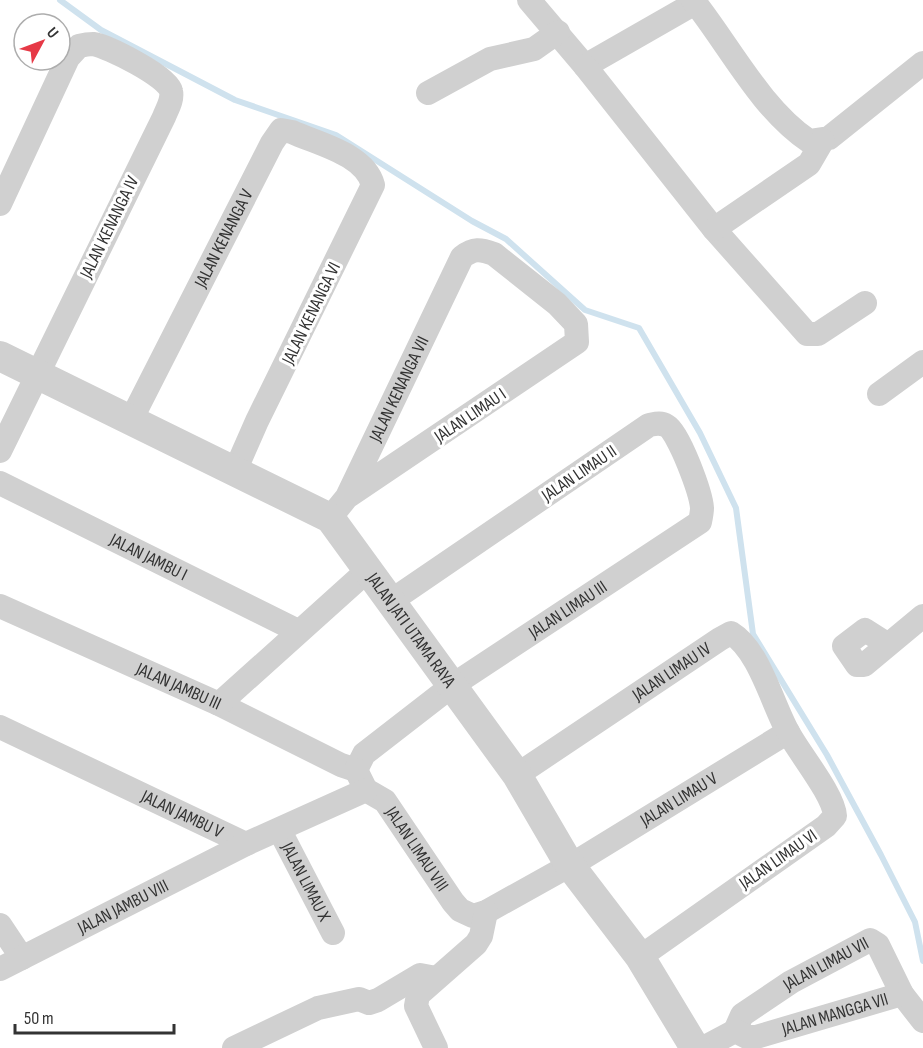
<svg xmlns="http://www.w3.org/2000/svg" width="923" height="1048" font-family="'Sofia Sans Condensed',sans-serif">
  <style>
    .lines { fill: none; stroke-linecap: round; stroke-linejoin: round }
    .stream { stroke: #cfe2ee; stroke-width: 6 }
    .minor { stroke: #d0d0d0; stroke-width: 24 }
    .tertiary { stroke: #d0d0d0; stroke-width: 30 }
    .labels { text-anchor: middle; stroke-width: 6; stroke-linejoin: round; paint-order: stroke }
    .street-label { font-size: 18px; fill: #333; stroke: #fff }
  </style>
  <rect width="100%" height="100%" fill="#fff"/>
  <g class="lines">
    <path class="stream" d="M 60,0 L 101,30 L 235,100 L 336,135 L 472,221 L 506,239 L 585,310 L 639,328 L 700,433 L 736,508 L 753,634 L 827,755 L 881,855 L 915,922 L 923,961"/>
    <g class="minor">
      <path d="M 529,0 L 585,66 L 695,3"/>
      <path d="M 693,0 C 729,45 761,109 809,141 L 829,138 L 923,63"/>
      <path d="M 585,66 L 714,229 L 807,334 L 818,334 L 865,303"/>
      <path d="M 428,93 L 490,59 L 534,49 L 558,32"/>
      <path d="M 0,204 L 68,58 L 79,46 C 83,45 88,44 93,44 C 107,46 169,77 171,91 C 173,100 167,109 164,117 L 0,451"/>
      <path d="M 714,229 L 809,164 L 823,140"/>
      <path d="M 879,394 L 923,362"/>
      <path id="s1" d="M 131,420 L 272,143 L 281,130 L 292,132 C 318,144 365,154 373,185 L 257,421 L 235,471"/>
      <path id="s2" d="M 0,483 L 298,631"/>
      <path id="s3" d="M 330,518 L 347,497 L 462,257 C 474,248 480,249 494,254 L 557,304 L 576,324 L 577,342 L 347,497"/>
      <path id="s4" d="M 0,606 L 219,704 L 341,765 L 356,770"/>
      <path d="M 887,644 L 865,630 L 844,646 L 857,665 L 864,665 L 923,616"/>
      <path d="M 219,704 L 368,570"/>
      <path id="s5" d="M 0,727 L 246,844"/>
      <path id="s6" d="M 356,770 L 364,754 L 453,685 L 700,522 C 701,517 702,512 702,508 C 701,493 679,433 667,426 C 660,422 655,424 649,425 L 391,601"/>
      <path id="s7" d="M 356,770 L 366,790 L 385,801 L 453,902 L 460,910 L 473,916 L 486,912 L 581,859 L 788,732"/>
      <path id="s8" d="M 517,775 L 720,639 L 731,633 C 759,650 772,703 788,732 C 799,753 834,795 835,816 L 826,826 L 640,957"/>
      <path id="s9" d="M 280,831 L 333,933"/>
      <path d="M 0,925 L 22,958"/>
      <path id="s10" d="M 0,969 L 246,844 L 366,790"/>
      <path id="s11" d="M 735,1031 L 742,1015 L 791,982 L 870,940 L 878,945 L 902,994 L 923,1021"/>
      <path d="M 234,1048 L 318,1008 L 359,999 L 369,1003 L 378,1000 L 420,975 L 436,978"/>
      <path d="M 436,1048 L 416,1006 L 418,995 L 476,944 L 481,936 L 486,912"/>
      <path id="s12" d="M 703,1048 L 735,1031 L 747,1037 L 756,1037 L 902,994"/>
    </g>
    <path class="tertiary" id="s13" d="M 0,356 L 330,518 L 517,775 L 569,864 L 640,957 L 695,1048"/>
  </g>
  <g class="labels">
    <g class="street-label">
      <text transform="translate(109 227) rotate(-64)" y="6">JALAN KENANGA IV</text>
      <text dy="6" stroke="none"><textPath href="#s1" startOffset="204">JALAN KENANGA V</textPath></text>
      <text transform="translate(311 313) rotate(-64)" y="6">JALAN KENANGA VI</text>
      <text dy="6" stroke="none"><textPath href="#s3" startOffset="147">JALAN KENANGA VII</textPath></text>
      <text transform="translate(470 415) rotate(-34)" y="6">JALAN LIMAU I</text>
      <text transform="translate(579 473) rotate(-34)" y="6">JALAN LIMAU II</text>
      <text dy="6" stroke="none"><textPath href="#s2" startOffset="166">JALAN JAMBU I</textPath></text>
      <text dy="6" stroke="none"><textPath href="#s6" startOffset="268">JALAN LIMAU III</textPath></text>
      <text dy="6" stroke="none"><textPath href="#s13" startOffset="506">JALAN JATI UTAMA RAYA</textPath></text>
      <text dy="6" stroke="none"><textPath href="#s8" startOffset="186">JALAN LIMAU IV</textPath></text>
      <text dy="6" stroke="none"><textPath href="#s4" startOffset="196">JALAN JAMBU III</textPath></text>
      <text dy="6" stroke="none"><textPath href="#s7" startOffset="428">JALAN LIMAU V</textPath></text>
      <text dy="6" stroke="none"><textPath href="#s5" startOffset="202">JALAN JAMBU V</textPath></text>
      <text dy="6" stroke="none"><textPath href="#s7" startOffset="102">JALAN LIMAU VIII</textPath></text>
      <text transform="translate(778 859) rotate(-35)" y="6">JALAN LIMAU VI</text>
      <text dy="6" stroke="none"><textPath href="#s9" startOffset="57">JALAN LIMAU X</textPath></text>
      <text dy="6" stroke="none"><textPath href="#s10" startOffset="138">JALAN JAMBU VIII</textPath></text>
      <text dy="6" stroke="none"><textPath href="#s11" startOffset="116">JALAN LIMAU VII</textPath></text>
      <text dy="6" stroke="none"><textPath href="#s12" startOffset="141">JALAN MANGGA VII</textPath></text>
    </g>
  </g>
  <g transform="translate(42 42) rotate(49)"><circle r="28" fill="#ffffff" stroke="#adadad" stroke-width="1.5"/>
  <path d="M0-4.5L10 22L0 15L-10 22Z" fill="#e63946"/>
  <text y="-9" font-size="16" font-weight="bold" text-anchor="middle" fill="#333333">U</text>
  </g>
  <path d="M15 1024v9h159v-9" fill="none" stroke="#333333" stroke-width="3"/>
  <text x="24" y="1024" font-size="18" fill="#333333" stroke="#ffffff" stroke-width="4.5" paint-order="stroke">50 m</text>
</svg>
